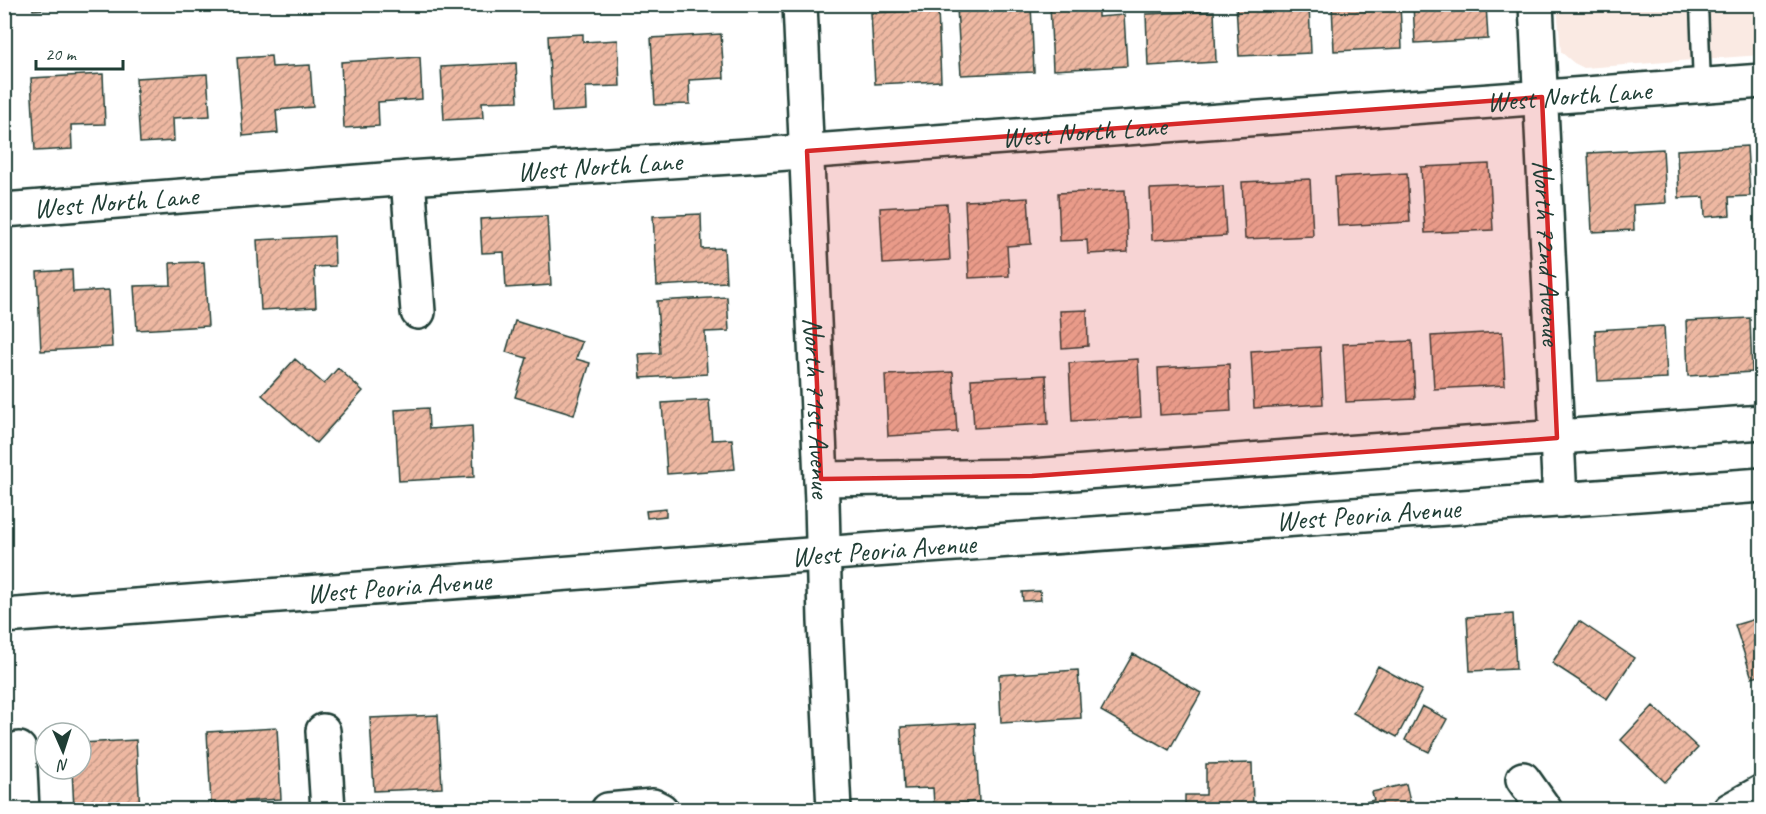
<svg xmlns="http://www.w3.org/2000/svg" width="1766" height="814" font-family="Caveat,sans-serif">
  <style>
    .built { fill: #faeae3 }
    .building { fill: url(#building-hatch); stroke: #1f3d34; stroke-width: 1.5 }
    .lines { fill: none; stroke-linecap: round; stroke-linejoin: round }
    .lane-casing { stroke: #1f3d34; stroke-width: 21 }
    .street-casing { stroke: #1f3d34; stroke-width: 38 }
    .secondary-casing { stroke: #1f3d34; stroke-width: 38 }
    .lane { stroke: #fff; stroke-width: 16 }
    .street { stroke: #fff; stroke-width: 33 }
    .secondary { stroke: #fff; stroke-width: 33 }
    .marked { fill: #d62828; fill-opacity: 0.2; stroke: #d62828; stroke-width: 4.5; stroke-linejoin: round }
    .labels { text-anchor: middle; stroke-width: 4.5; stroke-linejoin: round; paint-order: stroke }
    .street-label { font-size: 28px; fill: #1f3d34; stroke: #fff }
  </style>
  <defs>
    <pattern id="building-hatch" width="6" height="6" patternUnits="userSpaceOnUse" patternTransform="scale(1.5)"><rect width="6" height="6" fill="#eeb8a2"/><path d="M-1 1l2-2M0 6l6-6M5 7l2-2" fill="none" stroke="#c09785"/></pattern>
  </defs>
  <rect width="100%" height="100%" fill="#fff"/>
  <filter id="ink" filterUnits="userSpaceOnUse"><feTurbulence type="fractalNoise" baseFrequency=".0167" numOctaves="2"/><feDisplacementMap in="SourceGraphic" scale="12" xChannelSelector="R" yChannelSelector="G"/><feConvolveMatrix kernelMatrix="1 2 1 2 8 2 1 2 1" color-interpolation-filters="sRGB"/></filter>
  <g filter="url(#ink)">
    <path class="built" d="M 1557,5 L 1761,5 L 1761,55 L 1584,68 L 1574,63 L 1561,52 Z"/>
    <path class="building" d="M 32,4 L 104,4 L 104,5 L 33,10 Z
      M 1031,4 L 1034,72 L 961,75 L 957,8 Z
      M 1050,4 L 1098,4 L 1098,17 L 1124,15 L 1127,66 L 1053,70 Z
      M 1236,4 L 1309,4 L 1311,53 L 1239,56 Z
      M 1332,4 L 1400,4 L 1402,48 L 1334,51 Z
      M 1413,4 L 1486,4 L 1488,39 L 1415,43 Z
      M 938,10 L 941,81 L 875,84 L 871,13 Z
      M 1214,11 L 1216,62 L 1148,66 L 1146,14 Z
      M 583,34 L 583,42 L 618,40 L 620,86 L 586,87 L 587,110 L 552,112 L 548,36 Z
      M 721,34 L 724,78 L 689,80 L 690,104 L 655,105 L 651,38 Z
      M 271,56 L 272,67 L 310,65 L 313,107 L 276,110 L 278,133 L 243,136 L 237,58 Z
      M 420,57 L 422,99 L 378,102 L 379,126 L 344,128 L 341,62 Z
      M 516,63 L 518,101 L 482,102 L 483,118 L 444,120 L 441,67 Z
      M 103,74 L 105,124 L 71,125 L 72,149 L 35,151 L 31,78 Z
      M 207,74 L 210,116 L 173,118 L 174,141 L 140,143 L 136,78 Z
      M 1747,146 L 1750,196 L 1729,197 L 1730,215 L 1705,217 L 1704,197 L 1679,198 L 1677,150 Z
      M 1663,149 L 1666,203 L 1633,205 L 1634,230 L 1592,232 L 1588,153 Z
      M 1489,164 L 1493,230 L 1425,233 L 1421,167 Z
      M 1407,173 L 1410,222 L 1338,226 L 1335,177 Z
      M 1310,179 L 1313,236 L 1245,239 L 1242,182 Z
      M 1223,186 L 1226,236 L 1152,240 L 1150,189 Z
      M 1125,190 L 1128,252 L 1088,254 L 1087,240 L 1060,241 L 1058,193 Z
      M 1028,198 L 1031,244 L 1007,246 L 1009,276 L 969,278 L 965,201 Z
      M 947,204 L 950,260 L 883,264 L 880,208 Z
      M 701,214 L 702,249 L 724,248 L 726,282 L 657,286 L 653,216 Z
      M 547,216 L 551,285 L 506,288 L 504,252 L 482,253 L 480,219 Z
      M 334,236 L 335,266 L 314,267 L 316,307 L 261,310 L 257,240 Z
      M 204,262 L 208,326 L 137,330 L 134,286 L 171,285 L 170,263 Z
      M 72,270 L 73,292 L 109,290 L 112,347 L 41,351 L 37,272 Z
      M 727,297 L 729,331 L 705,332 L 707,374 L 641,378 L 639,354 L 660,353 L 657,301 Z
      M 1087,310 L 1088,346 L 1062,348 L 1060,311 Z
      M 1750,318 L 1752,372 L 1688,376 L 1686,321 Z
      M 515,321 L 582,342 L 576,359 L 590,363 L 574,415 L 515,397 L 527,358 L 506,352 Z
      M 1664,326 L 1667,378 L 1598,381 L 1595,330 Z
      M 1502,332 L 1505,385 L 1434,389 L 1431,336 Z
      M 1412,341 L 1415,399 L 1346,402 L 1343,344 Z
      M 1320,347 L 1323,404 L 1254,408 L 1251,351 Z
      M 295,359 L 324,384 L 338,368 L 363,391 L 316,443 L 262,395 Z
      M 1138,359 L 1141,417 L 1072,421 L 1069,363 Z
      M 1229,364 L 1231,411 L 1160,415 L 1158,368 Z
      M 953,372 L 957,432 L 888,436 L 885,375 Z
      M 1046,375 L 1048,424 L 974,428 L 971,379 Z
      M 709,400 L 712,440 L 732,439 L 735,469 L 667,474 L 662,403 Z
      M 428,408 L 429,429 L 472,426 L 474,477 L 399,481 L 395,410 Z
      M 666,509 L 666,516 L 647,518 L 646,511 Z
      M 1040,591 L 1041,600 L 1023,601 L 1022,592 Z
      M 1513,614 L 1516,669 L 1470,671 L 1467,617 Z
      M 1762,617 L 1762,675 L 1752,678 L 1735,625 Z
      M 1579,621 L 1634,658 L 1607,699 L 1552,663 Z
      M 1133,654 L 1201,693 L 1169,750 L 1101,711 Z
      M 1378,666 L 1422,690 L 1397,737 L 1353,713 Z
      M 1078,670 L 1081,718 L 1001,723 L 999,675 Z
      M 1422,706 L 1447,719 L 1429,752 L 1405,740 Z
      M 1653,706 L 1698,748 L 1665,782 L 1621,740 Z
      M 438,715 L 442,788 L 374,791 L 370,718 Z
      M 975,723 L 979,802 L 934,805 L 933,788 L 904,789 L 901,727 Z
      M 277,728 L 281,799 L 211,803 L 207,732 Z
      M 136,740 L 140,810 L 74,810 L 72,769 L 81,769 L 81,743 Z
      M 1252,763 L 1253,810 L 1185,810 L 1185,795 L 1206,795 L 1206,764 Z
      M 1406,784 L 1412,810 L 1359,810 L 1358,804 L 1374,800 L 1372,792 Z"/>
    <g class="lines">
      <g class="lane-casing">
        <path id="lane" d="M 1699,4 L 1702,86"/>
      </g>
      <g class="street-casing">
        <g id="street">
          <path id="s1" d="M 1536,4 L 1560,500"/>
          <path d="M 408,178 L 418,312"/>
          <path id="s2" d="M 4,210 L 408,178 L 746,156 L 1762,81"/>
          <path d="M 821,479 L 1032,476 L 1762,422"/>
          <path d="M 323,731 L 328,810"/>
          <path d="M 19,749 L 22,810"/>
          <path d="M 1523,779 L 1545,810"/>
          <path d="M 608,810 L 653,806 L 661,810"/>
          <path d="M 1730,810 L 1762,792"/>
        </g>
      </g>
      <g class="secondary-casing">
        <g id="secondary">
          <path id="s3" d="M 800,4 L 822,502 L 825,621 L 834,810"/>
          <path id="s4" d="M 4,616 L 887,549 L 1762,485"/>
        </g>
      </g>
      <use href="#lane" class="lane"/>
      <use href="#street" class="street"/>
      <use href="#secondary" class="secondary"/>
    </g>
  </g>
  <path class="marked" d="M 1542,97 L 1557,438 L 1032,476 L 821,479 L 807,151 Z"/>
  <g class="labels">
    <g class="street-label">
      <text dy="10" stroke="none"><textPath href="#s2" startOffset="1569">West North Lane</textPath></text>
      <text dy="10" stroke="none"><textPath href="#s2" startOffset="1083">West North Lane</textPath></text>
      <text dy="10" stroke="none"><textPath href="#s2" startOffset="597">West North Lane</textPath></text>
      <text dy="10" stroke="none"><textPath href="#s2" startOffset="112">West North Lane</textPath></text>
      <text dy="10" stroke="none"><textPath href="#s1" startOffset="249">North 72nd Avenue</textPath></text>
      <text dy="10" stroke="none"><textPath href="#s3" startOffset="404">North 71st Avenue</textPath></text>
      <text dy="10" stroke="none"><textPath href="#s4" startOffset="1368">West Peoria Avenue</textPath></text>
      <text dy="10" stroke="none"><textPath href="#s4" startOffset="882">West Peoria Avenue</textPath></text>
      <text dy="10" stroke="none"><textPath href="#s4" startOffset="396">West Peoria Avenue</textPath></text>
    </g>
  </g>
  <rect width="1766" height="814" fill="none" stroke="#fff" stroke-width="24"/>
  <rect x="12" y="12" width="1742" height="790" fill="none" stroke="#1f3d34" stroke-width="2" filter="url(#ink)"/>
  <g transform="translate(63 751) rotate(177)"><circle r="28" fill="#ffffff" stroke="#a5b1ae" stroke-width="1.5"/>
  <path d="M0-4.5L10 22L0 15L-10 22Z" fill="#1f3d34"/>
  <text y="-9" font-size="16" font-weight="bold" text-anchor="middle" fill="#1f3d34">N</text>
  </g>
  <path d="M36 60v9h87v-9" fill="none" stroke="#1f3d34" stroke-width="3"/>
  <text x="45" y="60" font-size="18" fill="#1f3d34" stroke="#ffffff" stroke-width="4.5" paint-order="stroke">20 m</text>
</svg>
